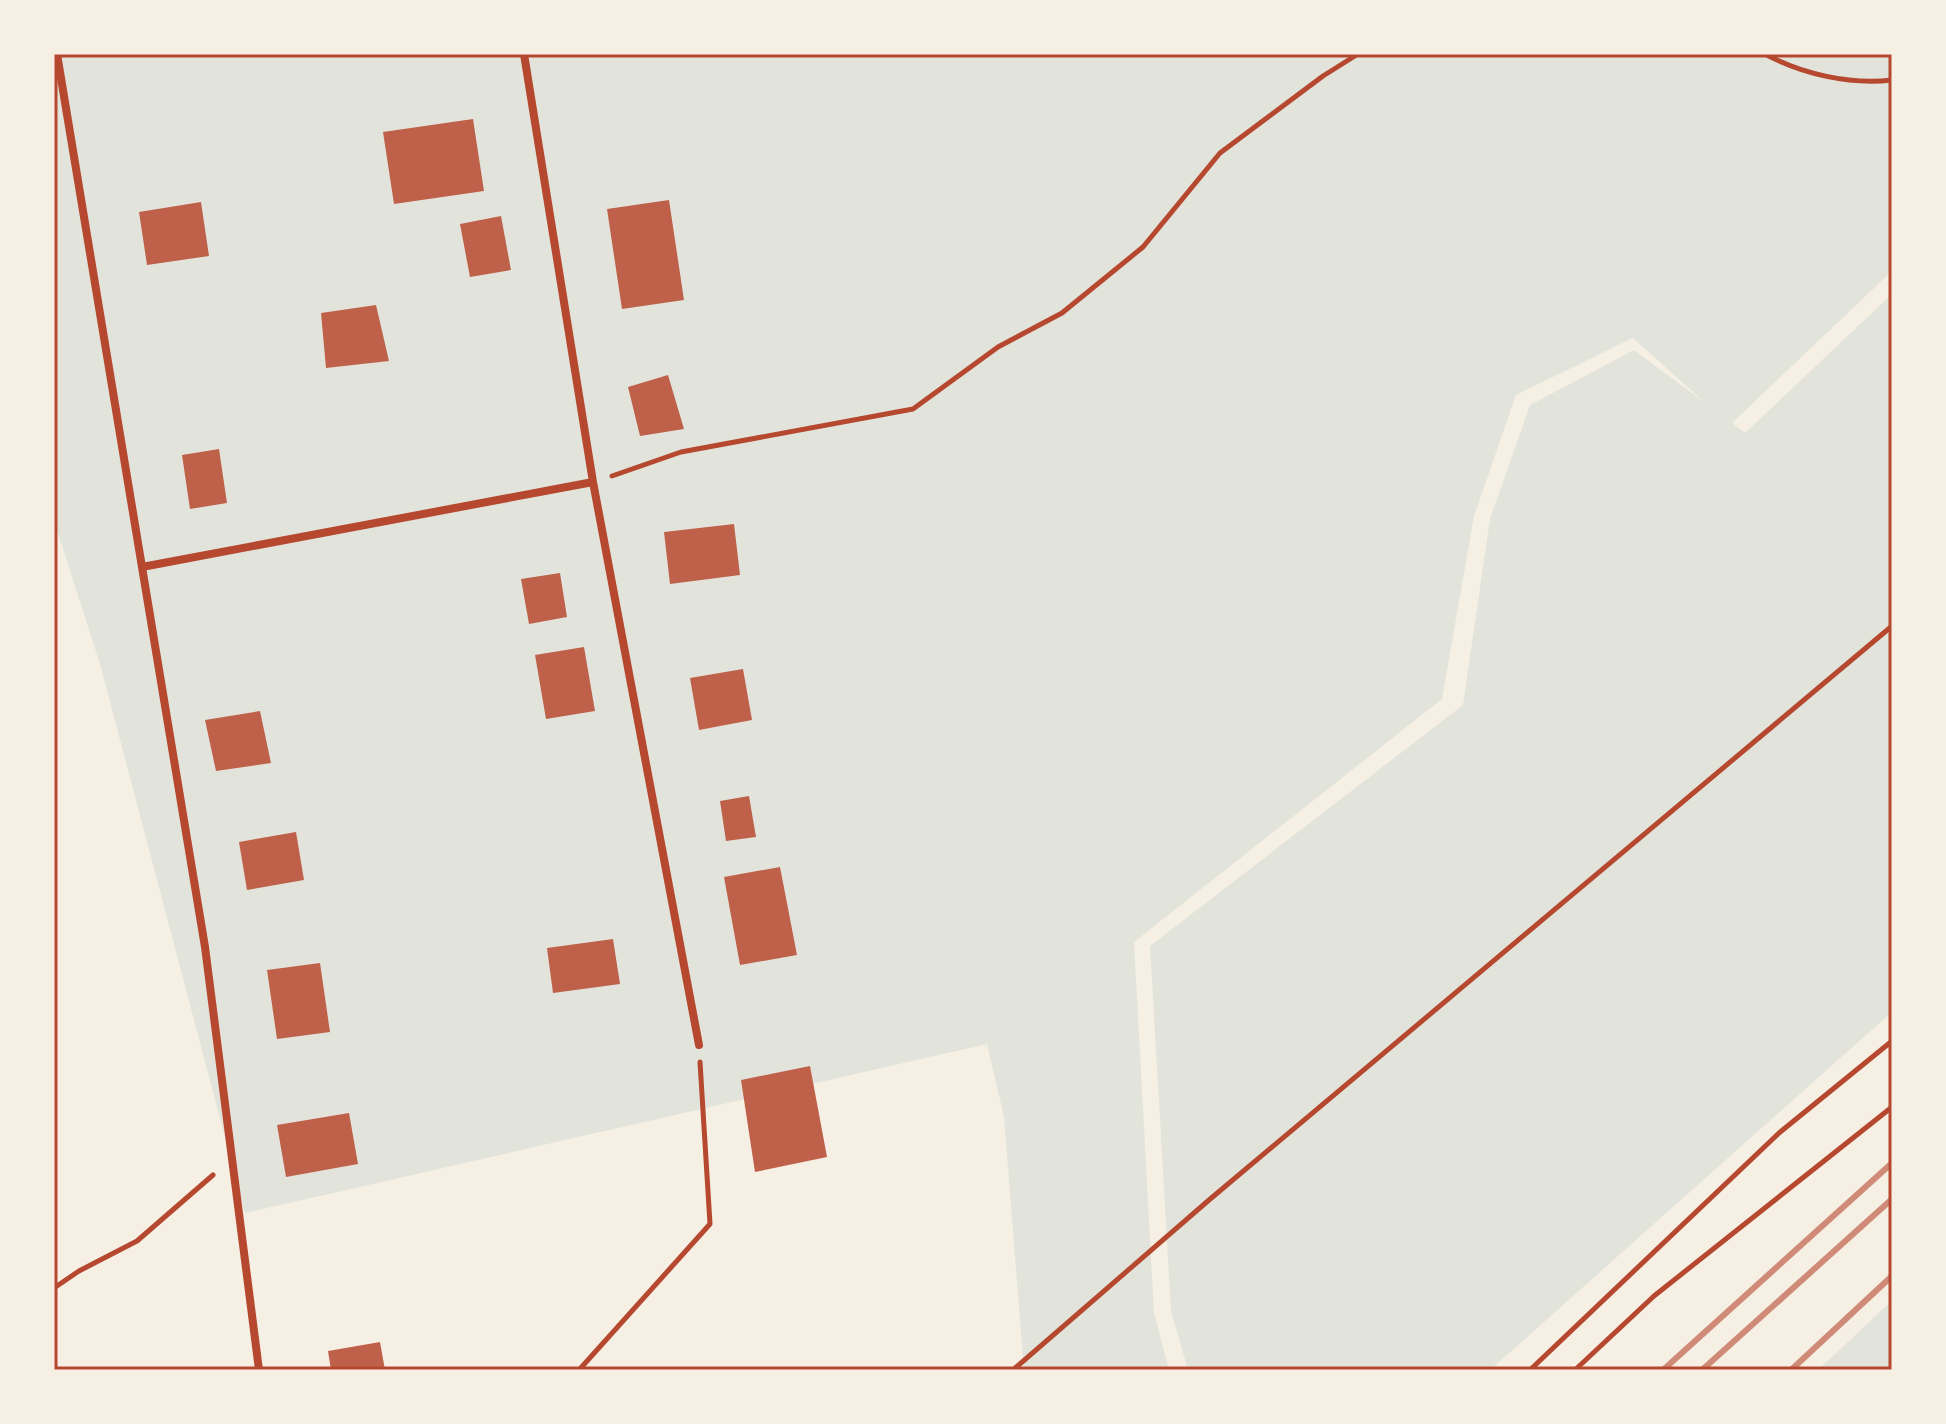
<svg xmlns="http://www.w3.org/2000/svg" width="1946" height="1424" font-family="'DM Sans',sans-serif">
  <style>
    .green { fill: #e2e4dc }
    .building { fill: #bf614a }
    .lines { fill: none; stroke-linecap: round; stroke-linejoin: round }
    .path { stroke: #b5482f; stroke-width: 5 }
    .minor { stroke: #b5482f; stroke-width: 8 }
    .rail { stroke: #cf8b77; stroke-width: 6 }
    .neatline { fill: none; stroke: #b5482f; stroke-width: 3 }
  </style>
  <rect width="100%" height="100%" fill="#f6efe4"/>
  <path class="green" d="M 54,54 L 1892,54 L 1892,271 L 1732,423 L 1745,433 L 1892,294 L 1892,1012 L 1490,1370 L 1188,1370 L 1171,1311 L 1150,946 L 1463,705 L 1490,519 L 1530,405 L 1634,350 L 1704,402 L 1633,338 L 1516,395 L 1474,516 L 1442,699 L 1134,942 L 1154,1313 L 1169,1370 L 1024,1370 L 1004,1117 L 987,1044 L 245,1213 L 100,664 L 54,521 Z
    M 1892,1300 L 1892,1370 L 1818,1370 L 1884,1308 Z"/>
  <path class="building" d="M 473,119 L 484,191 L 394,204 L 383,132 Z
    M 669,200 L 684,300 L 622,309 L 607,209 Z
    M 201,202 L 209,256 L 147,265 L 139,212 Z
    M 501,216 L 511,270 L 470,277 L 460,224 Z
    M 376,305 L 389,361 L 326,368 L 321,313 Z
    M 668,375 L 684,429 L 640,436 L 628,387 Z
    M 219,449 L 227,503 L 190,509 L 182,455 Z
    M 734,524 L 740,575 L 670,584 L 664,532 Z
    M 560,573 L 567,617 L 529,624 L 521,579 Z
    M 584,647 L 595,711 L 546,719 L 535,655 Z
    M 743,669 L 752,720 L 699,730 L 690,678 Z
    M 260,711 L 271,763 L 216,771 L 205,720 Z
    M 749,796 L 756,837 L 726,841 L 720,801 Z
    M 296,832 L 304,880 L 247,890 L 239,842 Z
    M 780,867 L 797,955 L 740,965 L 724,877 Z
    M 613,939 L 620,984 L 553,993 L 547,948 Z
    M 320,963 L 330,1032 L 277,1039 L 267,970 Z
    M 810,1066 L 827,1157 L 755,1172 L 741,1080 Z
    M 349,1113 L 358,1164 L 286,1177 L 277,1125 Z
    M 380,1342 L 385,1370 L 331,1370 L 328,1351 Z"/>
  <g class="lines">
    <path class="path" d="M 1765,54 C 1802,74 1850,85 1892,80
      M 612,476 L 681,452 L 913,409 L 998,347 L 1062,313 L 1143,247 L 1220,153 L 1323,76 L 1358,54
      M 54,1288 L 79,1271 L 137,1241 L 213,1175
      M 579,1370 L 710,1224 L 700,1062
      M 1013,1370 L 1209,1200 L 1892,626
      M 1530,1370 L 1779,1133 L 1892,1041
      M 1575,1370 L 1654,1296 L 1892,1107"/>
    <path class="minor" d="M 57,54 L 142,567 L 593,482
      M 524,54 L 593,482 L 699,1045
      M 142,567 L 205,947 L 259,1370"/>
    <path class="rail" d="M 1663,1370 L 1892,1163
      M 1702,1370 L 1892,1199
      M 1791,1370 L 1892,1276"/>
  </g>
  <rect width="1946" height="1424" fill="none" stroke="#f6efe4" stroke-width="112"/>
  <rect x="56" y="56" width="1834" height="1312" class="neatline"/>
</svg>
